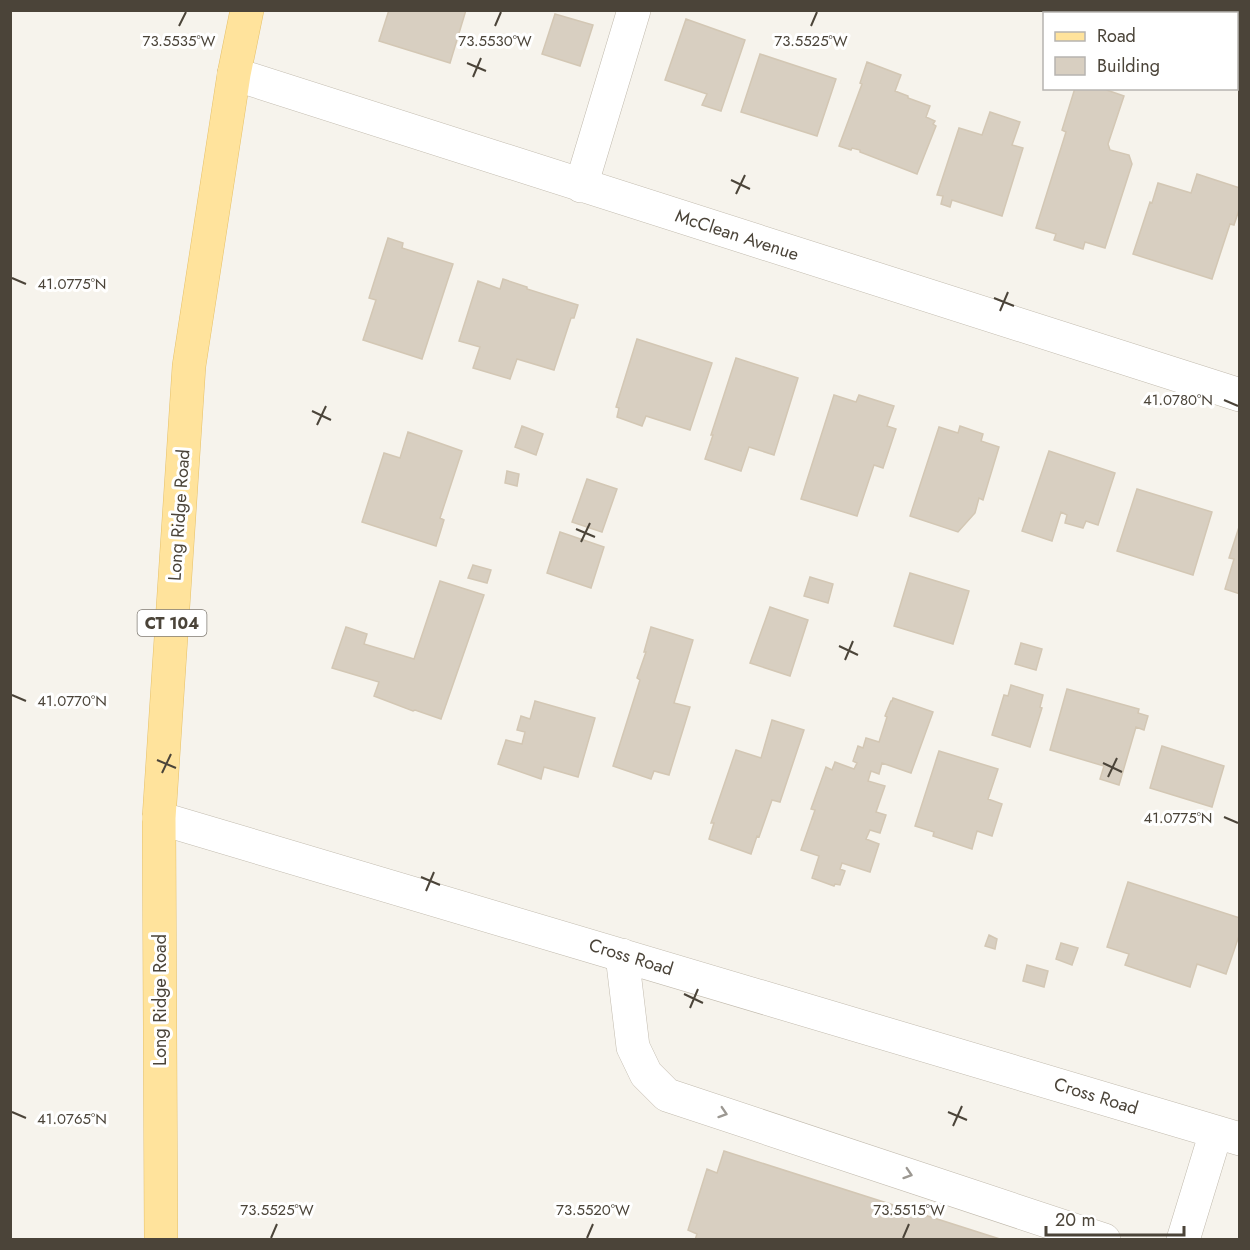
<svg xmlns="http://www.w3.org/2000/svg" width="1250" height="1250" font-family="Jost,sans-serif">
  <style>
    .building { fill: #d8cfc1; stroke: #d3c7b4; stroke-width: 1.5 }
    .lines { fill: none; stroke-linecap: round; stroke-linejoin: round }
    .minor-casing { stroke: #c2bbae; stroke-width: 34 }
    .major-casing { stroke: #e6c16a; stroke-width: 34 }
    .minor { stroke: #fff; stroke-width: 33 }
    .major { stroke: #ffe39c; stroke-width: 33 }
    .oneway { stroke: #9c9892 }
    .ticks { fill: none; stroke: #4b4439; stroke-width: 2 }
    .labels { text-anchor: middle; stroke-width: 6; stroke-linejoin: round; paint-order: stroke }
    .shield { fill: #fff; stroke: #817c74; stroke-width: 1.5 }
    .shield-label { font-size: 16px; font-weight: bold; fill: #4b4439 }
    .street-label { font-size: 18px; fill: #4b4439; stroke: #fff }
    .ticks-label { font-size: 15px; text-anchor: middle; fill: #4b4439; stroke: #fff; stroke-width: 6; stroke-linejoin: round; paint-order: stroke }
  </style>
  <rect width="100%" height="100%" fill="#f6f3ec"/>
  <path class="building" d="M 389,10 L 466,10 L 450,63 L 379,41 Z
    M 555,14 L 593,25 L 580,66 L 542,54 Z
    M 686,19 L 745,40 L 721,111 L 702,105 L 707,94 L 665,80 Z
    M 760,54 L 836,79 L 817,136 L 741,112 Z
    M 867,62 L 901,75 L 895,91 L 908,96 L 908,98 L 930,106 L 926,117 L 935,121 L 933,124 L 936,126 L 917,174 L 860,152 L 860,150 L 852,148 L 851,150 L 839,146 L 862,84 L 860,83 Z
    M 1075,88 L 1101,88 L 1124,96 L 1108,144 L 1110,150 L 1129,155 L 1132,164 L 1105,248 L 1085,242 L 1083,249 L 1054,240 L 1056,234 L 1036,228 L 1066,132 L 1062,130 Z
    M 990,112 L 1020,122 L 1012,145 L 1023,148 L 1002,216 L 952,200 L 950,207 L 941,204 L 943,196 L 937,195 L 959,128 L 982,135 Z
    M 1197,174 L 1240,188 L 1240,207 L 1234,225 L 1230,224 L 1212,279 L 1133,254 L 1150,202 L 1152,203 L 1158,183 L 1191,193 Z
    M 388,238 L 403,243 L 402,248 L 453,264 L 422,359 L 363,340 L 376,300 L 369,298 Z
    M 503,279 L 527,287 L 527,289 L 578,305 L 574,318 L 571,318 L 554,370 L 517,359 L 510,379 L 473,368 L 480,347 L 459,341 L 478,281 L 500,289 Z
    M 637,339 L 712,363 L 690,430 L 646,416 L 642,426 L 617,417 L 619,408 L 616,407 Z
    M 736,358 L 798,378 L 774,455 L 749,447 L 741,471 L 705,459 L 713,435 L 711,435 Z
    M 834,395 L 856,402 L 859,395 L 894,406 L 887,426 L 896,429 L 883,468 L 874,465 L 857,516 L 801,499 Z
    M 522,426 L 543,434 L 536,455 L 515,447 Z
    M 960,426 L 983,434 L 981,441 L 999,447 L 983,500 L 979,498 L 975,513 L 958,532 L 910,516 L 939,427 L 958,433 Z
    M 408,432 L 462,451 L 440,518 L 444,520 L 436,546 L 362,522 L 384,453 L 400,458 Z
    M 1049,451 L 1115,473 L 1098,525 L 1086,521 L 1083,528 L 1065,523 L 1067,515 L 1061,512 L 1052,541 L 1022,531 Z
    M 507,471 L 519,474 L 517,486 L 505,483 Z
    M 587,479 L 617,489 L 602,532 L 572,522 Z
    M 1137,489 L 1212,512 L 1193,575 L 1117,551 Z
    M 1240,524 L 1240,594 L 1225,589 L 1234,559 L 1229,558 Z
    M 560,532 L 604,547 L 591,588 L 547,573 Z
    M 473,565 L 491,570 L 487,583 L 468,578 Z
    M 910,573 L 969,591 L 953,644 L 894,626 Z
    M 810,577 L 833,584 L 828,603 L 804,596 Z
    M 440,581 L 484,595 L 441,719 L 415,710 L 413,711 L 374,696 L 379,682 L 332,668 L 346,627 L 367,634 L 364,644 L 414,659 Z
    M 770,607 L 808,620 L 790,676 L 750,663 Z
    M 651,627 L 693,640 L 674,703 L 690,707 L 669,775 L 654,771 L 651,779 L 613,766 L 640,680 L 637,678 L 646,652 L 644,652 Z
    M 1021,643 L 1042,649 L 1036,670 L 1015,664 Z
    M 1011,685 L 1043,695 L 1040,707 L 1042,708 L 1030,747 L 992,735 L 1004,695 L 1008,696 Z
    M 1067,689 L 1139,709 L 1138,713 L 1148,716 L 1144,730 L 1136,727 L 1119,785 L 1100,779 L 1104,766 L 1050,750 Z
    M 893,698 L 933,712 L 911,773 L 882,763 L 879,774 L 871,771 L 868,781 L 885,786 L 876,812 L 886,815 L 880,833 L 870,830 L 866,839 L 879,844 L 870,872 L 842,863 L 840,869 L 845,871 L 840,885 L 835,884 L 834,886 L 812,878 L 819,856 L 801,850 L 815,810 L 811,809 L 826,767 L 832,770 L 835,762 L 854,769 L 857,763 L 853,761 L 858,746 L 863,748 L 866,738 L 879,742 L 887,717 L 885,716 L 891,701 L 892,701 Z
    M 535,701 L 595,718 L 578,777 L 544,767 L 541,779 L 498,764 L 506,740 L 522,744 L 525,732 L 517,730 L 521,716 L 530,719 Z
    M 772,720 L 804,730 L 780,802 L 772,800 L 759,837 L 757,836 L 751,854 L 709,839 L 714,823 L 711,823 L 736,750 L 761,758 Z
    M 1162,746 L 1224,766 L 1212,807 L 1150,788 Z
    M 939,751 L 998,769 L 988,799 L 1002,804 L 992,836 L 977,831 L 972,849 L 933,836 L 934,832 L 915,826 Z
    M 1128,882 L 1240,918 L 1240,933 L 1226,974 L 1197,964 L 1190,987 L 1125,965 L 1129,954 L 1107,947 Z
    M 989,935 L 997,939 L 995,949 L 985,946 Z
    M 1061,943 L 1078,948 L 1072,965 L 1056,959 Z
    M 1027,965 L 1048,971 L 1044,987 L 1023,981 Z
    M 724,1151 L 1003,1240 L 695,1240 L 697,1234 L 688,1230 L 707,1169 L 717,1173 Z"/>
  <g class="lines">
    <g class="minor-casing">
      <path id="minor" d="M 234,74 L 1240,395
        M 581,186 L 634,10
        M 159,818 L 1240,1139
        M 622,955 L 633,1047 L 646,1074 L 667,1095 L 1104,1240
        M 1183,1240 L 1216,1132"/>
    </g>
    <g class="major-casing">
      <path id="major" d="M 161,1240 L 159,818 L 189,366 L 234,74 L 247,10"/>
    </g>
    <use href="#minor" class="minor"/>
    <use href="#major" class="major"/>
  </g>
  <defs><path id="oneway-chevron" d="M-2-3.5L2.5 0L-2 3.5" fill="none" stroke-width="1.6" stroke-linecap="round" stroke-linejoin="round" transform="scale(1.5)"/></defs>
  <g class="oneway">
    <use href="#oneway-chevron" transform="translate(723 1113) rotate(18)"/>
    <use href="#oneway-chevron" transform="translate(908 1174) rotate(18)"/>
  </g>
  <path class="ticks" d="M 179,26 L 186,12M 495,26 L 501,12M 811,26 L 817,12M 467,63 L 486,71M 473,77 L 481,58M 731,180 L 750,189M 736,194 L 745,175M 12,278 L 26,284M 994,298 L 1014,306M 1000,311 L 1008,292M 1224,400 L 1238,406M 312,411 L 331,420M 317,425 L 326,406M 576,529 L 595,537M 581,542 L 590,523M 839,646 L 858,655M 845,660 L 853,641M 12,695 L 26,701M 157,760 L 176,768M 1103,763 L 1122,772M 162,773 L 171,754M 1108,777 L 1117,758M 1224,817 L 1238,823M 421,877 L 440,885M 426,891 L 434,872M 684,994 L 703,1003M 690,1008 L 698,989M 12,1112 L 26,1118M 948,1112 L 967,1120M 953,1126 L 962,1106M 271,1238 L 277,1224M 587,1238 L 593,1224M 903,1238 L 909,1224"/>
  <g class="labels">
    <rect class="shield" x="137.5" y="610" width="69" height="26" rx="4.5"/>
    <g class="shield-label">
      <text x="172" y="629">CT 104</text>
    </g>
    <g class="street-label">
      <text transform="translate(737 235) rotate(18)" y="6">McClean Avenue</text>
      <text transform="translate(179 515) rotate(-86)" y="6">Long Ridge Road</text>
      <text transform="translate(631 957) rotate(17)" y="6">Cross Road</text>
      <text transform="translate(160 1000) rotate(-90)" y="6">Long Ridge Road</text>
      <text transform="translate(1096 1096) rotate(17)" y="6">Cross Road</text>
    </g>
  </g>
  <g class="ticks-label">
    <text x="495" y="46">73.5530°W</text>
    <text x="811" y="46">73.5525°W</text>
    <text x="179" y="46">73.5535°W</text>
    <text x="72" y="289">41.0775°N</text>
    <text x="1178" y="405">41.0780°N</text>
    <text x="72" y="706">41.0770°N</text>
    <text x="1178" y="823">41.0775°N</text>
    <text x="72" y="1124">41.0765°N</text>
    <text x="277" y="1215">73.5525°W</text>
    <text x="593" y="1215">73.5520°W</text>
    <text x="909" y="1215">73.5515°W</text>
  </g>
  <rect width="1250" height="1250" fill="none" stroke="#4b4439" stroke-width="24"/>
  <rect x="1043" y="12" width="195" height="78" fill="#ffffff" stroke="#b7b4b0" stroke-width="1.5"/>
  <rect x="1055" y="32" width="30" height="9" fill="#ffe39c" stroke="#b7b4b0" stroke-width="1.5"/>
  <text x="1097" y="42" font-size="18" fill="#4b4439">Road</text>
  <rect x="1055" y="57" width="30" height="18" fill="#d8cfc1" stroke="#b7b4b0" stroke-width="1.5"/>
  <text x="1097" y="72" font-size="18" fill="#4b4439">Building</text>
  <path d="M1046 1226v9h138v-9" fill="none" stroke="#4b4439" stroke-width="3"/>
  <text x="1055" y="1226" font-size="18" fill="#4b4439" stroke="#ffffff" stroke-width="4.5" paint-order="stroke">20 m</text>
</svg>
